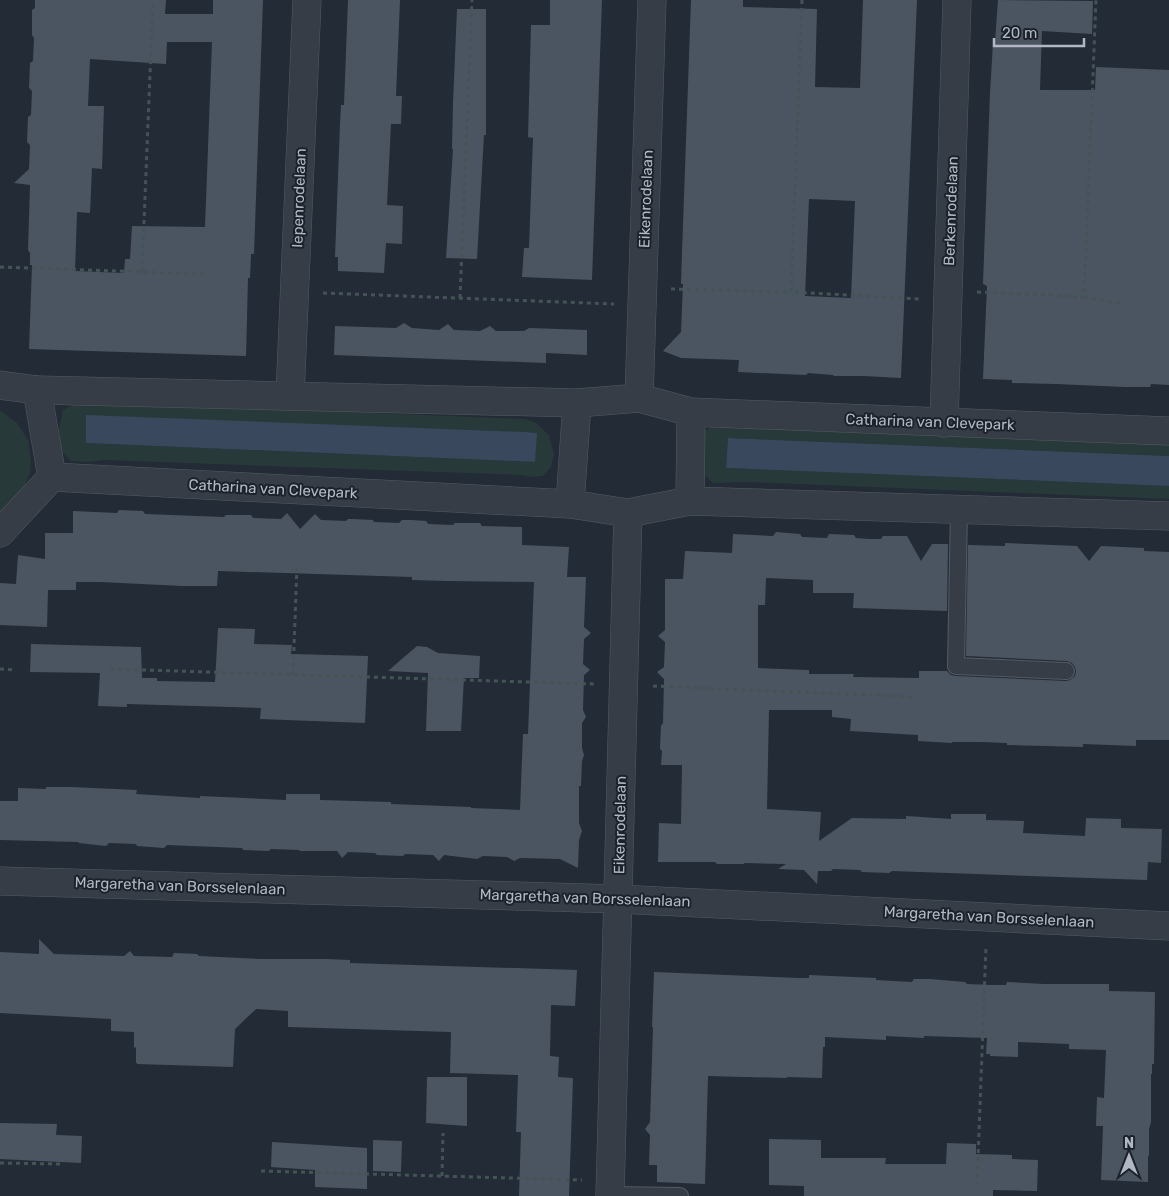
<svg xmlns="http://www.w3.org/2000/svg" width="1169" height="1196" font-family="Rubik,sans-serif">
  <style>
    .green { fill: #283939; fill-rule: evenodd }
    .water { fill: #3a485d }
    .building { fill: #4b5561; fill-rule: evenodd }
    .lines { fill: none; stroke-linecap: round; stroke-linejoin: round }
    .service-casing { stroke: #545b64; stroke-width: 18 }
    .minor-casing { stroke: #545b64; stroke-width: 29 }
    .path { stroke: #445456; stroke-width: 3; stroke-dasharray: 4 4; stroke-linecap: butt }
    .service { stroke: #363d46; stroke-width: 16 }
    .minor { stroke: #363d46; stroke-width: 28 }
    .labels { text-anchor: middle; stroke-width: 4; stroke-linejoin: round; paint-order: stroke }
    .street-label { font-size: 15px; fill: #b1b8c3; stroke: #1c222b }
  </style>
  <rect width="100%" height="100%" fill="#232b36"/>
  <path class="green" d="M 80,401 L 525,419 L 536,423 L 549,435 L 554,454 L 551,467 L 543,476 L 530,477 L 521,475 L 104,460 L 90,462 L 71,461 L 61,451 L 59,429 L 63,410 ZM 86,416 L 525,432 L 536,433 L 534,462 L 86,443 Z
    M 0,410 L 17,423 L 28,440 L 31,461 L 30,473 L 22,492 L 0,512 Z
    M 715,423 L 1169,442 L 1169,456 L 728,438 L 726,468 L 1169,486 L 1169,499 L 747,482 L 713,483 L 705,475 L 705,431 Z"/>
  <path class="water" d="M 86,415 L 525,432 L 537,433 L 535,462 L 86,443 Z
    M 728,438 L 1169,456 L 1169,486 L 726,468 Z"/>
  <path class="building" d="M 35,0 L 166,0 L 165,14 L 213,14 L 213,0 L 263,0 L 254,254 L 251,254 L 250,278 L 248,278 L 246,356 L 29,349 L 32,265 L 30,265 L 30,253 L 28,250 L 30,185 L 14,183 L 29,169 L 30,145 L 27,142 L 28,117 L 31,115 L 32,91 L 29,88 L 30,63 L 33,61 L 34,38 L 32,35 L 32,10 L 35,8 ZM 167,42 L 212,42 L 205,227 L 132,226 L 130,259 L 125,259 L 124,273 L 75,271 L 77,212 L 90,213 L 92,168 L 102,169 L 104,106 L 88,106 L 90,59 L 166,64 Z
    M 348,0 L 400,0 L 396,96 L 402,96 L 401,124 L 391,124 L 387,205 L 403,206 L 402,244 L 386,243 L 384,273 L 338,271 L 338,257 L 335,257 L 340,124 L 341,105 L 344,105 Z
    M 550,0 L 602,0 L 592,280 L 522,277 L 524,248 L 529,248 L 531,192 L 533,138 L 528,137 L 531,25 L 550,25 Z
    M 691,0 L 743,0 L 743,7 L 817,9 L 815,87 L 860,88 L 863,0 L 917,0 L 901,378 L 863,376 L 834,376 L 833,375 L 808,373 L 806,375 L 738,372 L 739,360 L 681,358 L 663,351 L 681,332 L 683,284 L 681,284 L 682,253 ZM 809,199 L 855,201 L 851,298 L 805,296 Z
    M 998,0 L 1093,1 L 1092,34 L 1042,31 L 1040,90 L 1095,90 L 1096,67 L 1169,70 L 1169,385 L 1151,384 L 1150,387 L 1125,387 L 1056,384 L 1055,384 L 1012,383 L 1012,380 L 983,379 L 987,286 L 983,284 L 990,93 L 993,43 L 995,42 Z
    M 457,9 L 486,9 L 486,135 L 484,135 L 477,259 L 446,258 L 453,149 L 452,149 L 453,103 Z
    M 404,323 L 412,328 L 439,330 L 448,324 L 454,330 L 480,331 L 490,326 L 496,331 L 524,331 L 529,328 L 587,330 L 587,355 L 546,353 L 546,363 L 334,355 L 335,326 L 396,328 Z
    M 119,510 L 143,511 L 145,514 L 224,517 L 226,515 L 251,515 L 253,518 L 281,519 L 287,513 L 300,529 L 315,514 L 321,520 L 346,521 L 348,519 L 353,519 L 373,520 L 374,522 L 399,523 L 402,520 L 412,520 L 426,521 L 428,524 L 453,525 L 455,523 L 480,523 L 482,526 L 522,527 L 522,545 L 569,547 L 567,577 L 586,577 L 584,627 L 591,633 L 584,639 L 583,664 L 590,670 L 584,675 L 583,710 L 586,717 L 582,723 L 582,748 L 584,755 L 582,761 L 581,786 L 579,786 L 579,823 L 582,831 L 579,840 L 578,868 L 560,859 L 520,858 L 514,861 L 507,857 L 483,856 L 477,859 L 444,855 L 439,861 L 433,855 L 405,854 L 403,856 L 377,855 L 375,853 L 348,852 L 342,858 L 337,851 L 300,851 L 299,850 L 271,849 L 269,851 L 243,850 L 242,848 L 167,845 L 164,848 L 137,846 L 136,844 L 109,843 L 106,846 L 79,843 L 78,842 L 0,840 L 0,801 L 18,801 L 18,788 L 46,789 L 46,787 L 71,787 L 137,790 L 136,794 L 200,798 L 200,796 L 286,800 L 286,794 L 320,794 L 320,800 L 391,802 L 391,804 L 471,807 L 471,808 L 520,810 L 523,734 L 528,734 L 534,582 L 447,581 L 412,580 L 412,577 L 218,571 L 217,586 L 182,586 L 101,582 L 76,582 L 76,590 L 48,590 L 47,627 L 0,625 L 0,583 L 16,584 L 18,555 L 45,559 L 45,533 L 73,533 L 73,511 L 117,513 Z
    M 776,532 L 800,534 L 802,537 L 827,538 L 829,534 L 854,535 L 856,538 L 869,539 L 881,539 L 883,536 L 907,536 L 921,561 L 932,544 L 948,544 L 947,611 L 853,608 L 854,593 L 813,593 L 813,580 L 766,578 L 765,605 L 758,605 L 758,668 L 809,670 L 809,674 L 854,674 L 853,677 L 919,678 L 919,671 L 947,671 L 951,675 L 956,676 L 1066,681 L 1070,680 L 1075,676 L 1076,671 L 1075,667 L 1072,663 L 1067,661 L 966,656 L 968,545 L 1005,546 L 1005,543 L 1077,546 L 1089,561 L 1101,546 L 1144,548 L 1144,551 L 1169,552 L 1169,740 L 1136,740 L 1136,746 L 1083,744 L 1083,747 L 1007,745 L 1007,743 L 982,742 L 952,742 L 952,743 L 918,741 L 918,735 L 850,731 L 851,719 L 832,717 L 832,710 L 769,710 L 767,809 L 821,812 L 819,841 L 852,818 L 906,819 L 906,816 L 951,819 L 951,814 L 986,814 L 986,820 L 1024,821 L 1023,833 L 1085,836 L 1086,818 L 1121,819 L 1121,828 L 1162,829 L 1161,863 L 1148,862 L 1147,880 L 892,871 L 889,873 L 862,872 L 860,870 L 833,869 L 831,871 L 818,871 L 817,884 L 804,870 L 778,869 L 786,864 L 745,863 L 743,864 L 717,864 L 715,862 L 658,862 L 659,823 L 681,824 L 682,765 L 661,765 L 662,751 L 660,749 L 661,726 L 663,723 L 664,679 L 657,672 L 664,667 L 665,642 L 658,636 L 665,630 L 665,579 L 683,579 L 685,551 L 732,553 L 733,534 L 773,536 Z
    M 218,628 L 255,629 L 254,644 L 292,645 L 291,654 L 368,656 L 365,723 L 260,719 L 261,708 L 127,704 L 127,707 L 98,706 L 100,673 L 30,672 L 31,644 L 141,647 L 142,678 L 157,678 L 157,681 L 215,682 Z
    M 417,646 L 427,647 L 438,653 L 480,656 L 479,678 L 464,678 L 461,731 L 426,731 L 428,673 L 388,671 Z
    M 39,939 L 54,954 L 124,956 L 130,951 L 134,956 L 172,957 L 174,953 L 197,954 L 199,956 L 259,959 L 326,959 L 350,960 L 350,963 L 577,970 L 575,1006 L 551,1005 L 550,1056 L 559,1057 L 558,1077 L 573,1078 L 569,1196 L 519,1196 L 521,1132 L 516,1132 L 518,1075 L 450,1073 L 451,1032 L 288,1027 L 288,1011 L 256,1009 L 235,1029 L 233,1067 L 137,1064 L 137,1063 L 136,1063 L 136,1047 L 134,1048 L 134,1032 L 111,1031 L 111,1019 L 0,1013 L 0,952 L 39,954 Z
    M 654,972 L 799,978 L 809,978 L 809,975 L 876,978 L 876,980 L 912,982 L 914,979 L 930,979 L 965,982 L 967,984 L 991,985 L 1006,985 L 1007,982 L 1044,984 L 1109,984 L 1109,991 L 1155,992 L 1154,1064 L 1152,1064 L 1152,1074 L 1151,1074 L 1151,1122 L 1149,1129 L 1149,1156 L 1148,1156 L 1148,1182 L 1101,1180 L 1103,1126 L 1096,1126 L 1097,1097 L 1104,1098 L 1106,1050 L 1069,1049 L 1069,1044 L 1018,1042 L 1018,1057 L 990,1056 L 990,1054 L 986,1054 L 987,1038 L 924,1036 L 924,1038 L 886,1036 L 886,1040 L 825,1037 L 825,1047 L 823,1047 L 822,1078 L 787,1077 L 787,1078 L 708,1076 L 705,1184 L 657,1182 L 657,1165 L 649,1165 L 650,1135 L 645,1129 L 650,1122 L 653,1027 L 652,1027 Z
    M 427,1077 L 467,1077 L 467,1126 L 426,1123 Z
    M 0,1123 L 57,1124 L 56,1135 L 82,1136 L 81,1163 L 0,1159 Z
    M 769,1139 L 821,1140 L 821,1158 L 886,1158 L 885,1164 L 946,1164 L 947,1143 L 976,1144 L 976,1154 L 1012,1155 L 1012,1159 L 1038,1160 L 1037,1191 L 993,1190 L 993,1196 L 804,1196 L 804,1186 L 769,1185 Z
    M 373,1140 L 402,1141 L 401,1172 L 373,1171 Z
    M 272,1142 L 367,1148 L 367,1189 L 315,1187 L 315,1170 L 271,1167 Z"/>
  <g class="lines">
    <g class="service-casing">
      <path id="service" d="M 959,509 L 956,666 L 1066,671
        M 610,1195 L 680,1196"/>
    </g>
    <g class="minor-casing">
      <path id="minor" d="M 0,385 L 37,390 L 577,403
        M 37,390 L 52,477
        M 290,396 L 307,0
        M 639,398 L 691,412 L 690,501 L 628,513 L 570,504 L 577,403 Z
        M 639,398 L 652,0
        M 691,412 L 1169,431
        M 944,423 L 957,0
        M 690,501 L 1169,516
        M 0,533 L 52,477 L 570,504
        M 0,881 L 618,899 L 1169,926
        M 610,1196 L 628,513"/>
    </g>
    <path class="path" d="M 802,0 L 791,292 L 920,299
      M 0,267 L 204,274
      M 142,272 L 153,0
      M 671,289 L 791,292
      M 977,292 L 1084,297 L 1096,0
      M 323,293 L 614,304
      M 1084,297 L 1121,304
      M 460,298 L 472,0
      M 0,669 L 14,670
      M 110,669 L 594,684
      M 293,675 L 297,565
      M 653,686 L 916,697
      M 0,1163 L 62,1164
      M 261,1171 L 582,1180
      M 442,1176 L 443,1133
      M 977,1185 L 986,946"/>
    <use href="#service" class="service"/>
    <use href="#minor" class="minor"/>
  </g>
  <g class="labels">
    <g class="street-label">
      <text transform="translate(299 198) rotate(-88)" y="5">Iepenrodelaan</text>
      <text transform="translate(646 199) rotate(-88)" y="5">Eikenrodelaan</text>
      <text transform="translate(951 211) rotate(-88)" y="5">Berkenrodelaan</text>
      <text transform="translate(930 422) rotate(2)" y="5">Catharina van Clevepark</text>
      <text transform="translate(273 489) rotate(3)" y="5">Catharina van Clevepark</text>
      <text transform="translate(620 825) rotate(-89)" y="5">Eikenrodelaan</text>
      <text transform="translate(180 886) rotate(2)" y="5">Margaretha van Borsselenlaan</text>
      <text transform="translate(585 898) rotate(2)" y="5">Margaretha van Borsselenlaan</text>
      <text transform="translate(989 917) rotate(3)" y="5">Margaretha van Borsselenlaan</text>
    </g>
  </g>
  <g transform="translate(1129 1156)" stroke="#1c222b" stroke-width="4" paint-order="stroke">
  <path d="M0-4L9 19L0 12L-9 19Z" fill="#b1b8c3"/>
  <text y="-8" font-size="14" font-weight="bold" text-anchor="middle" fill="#b1b8c3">N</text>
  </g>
  <path d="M994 38v8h90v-8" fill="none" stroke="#b1b8c3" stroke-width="2.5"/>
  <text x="1002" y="38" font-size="15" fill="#b1b8c3" stroke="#1c222b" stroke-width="4" paint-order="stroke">20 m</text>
</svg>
